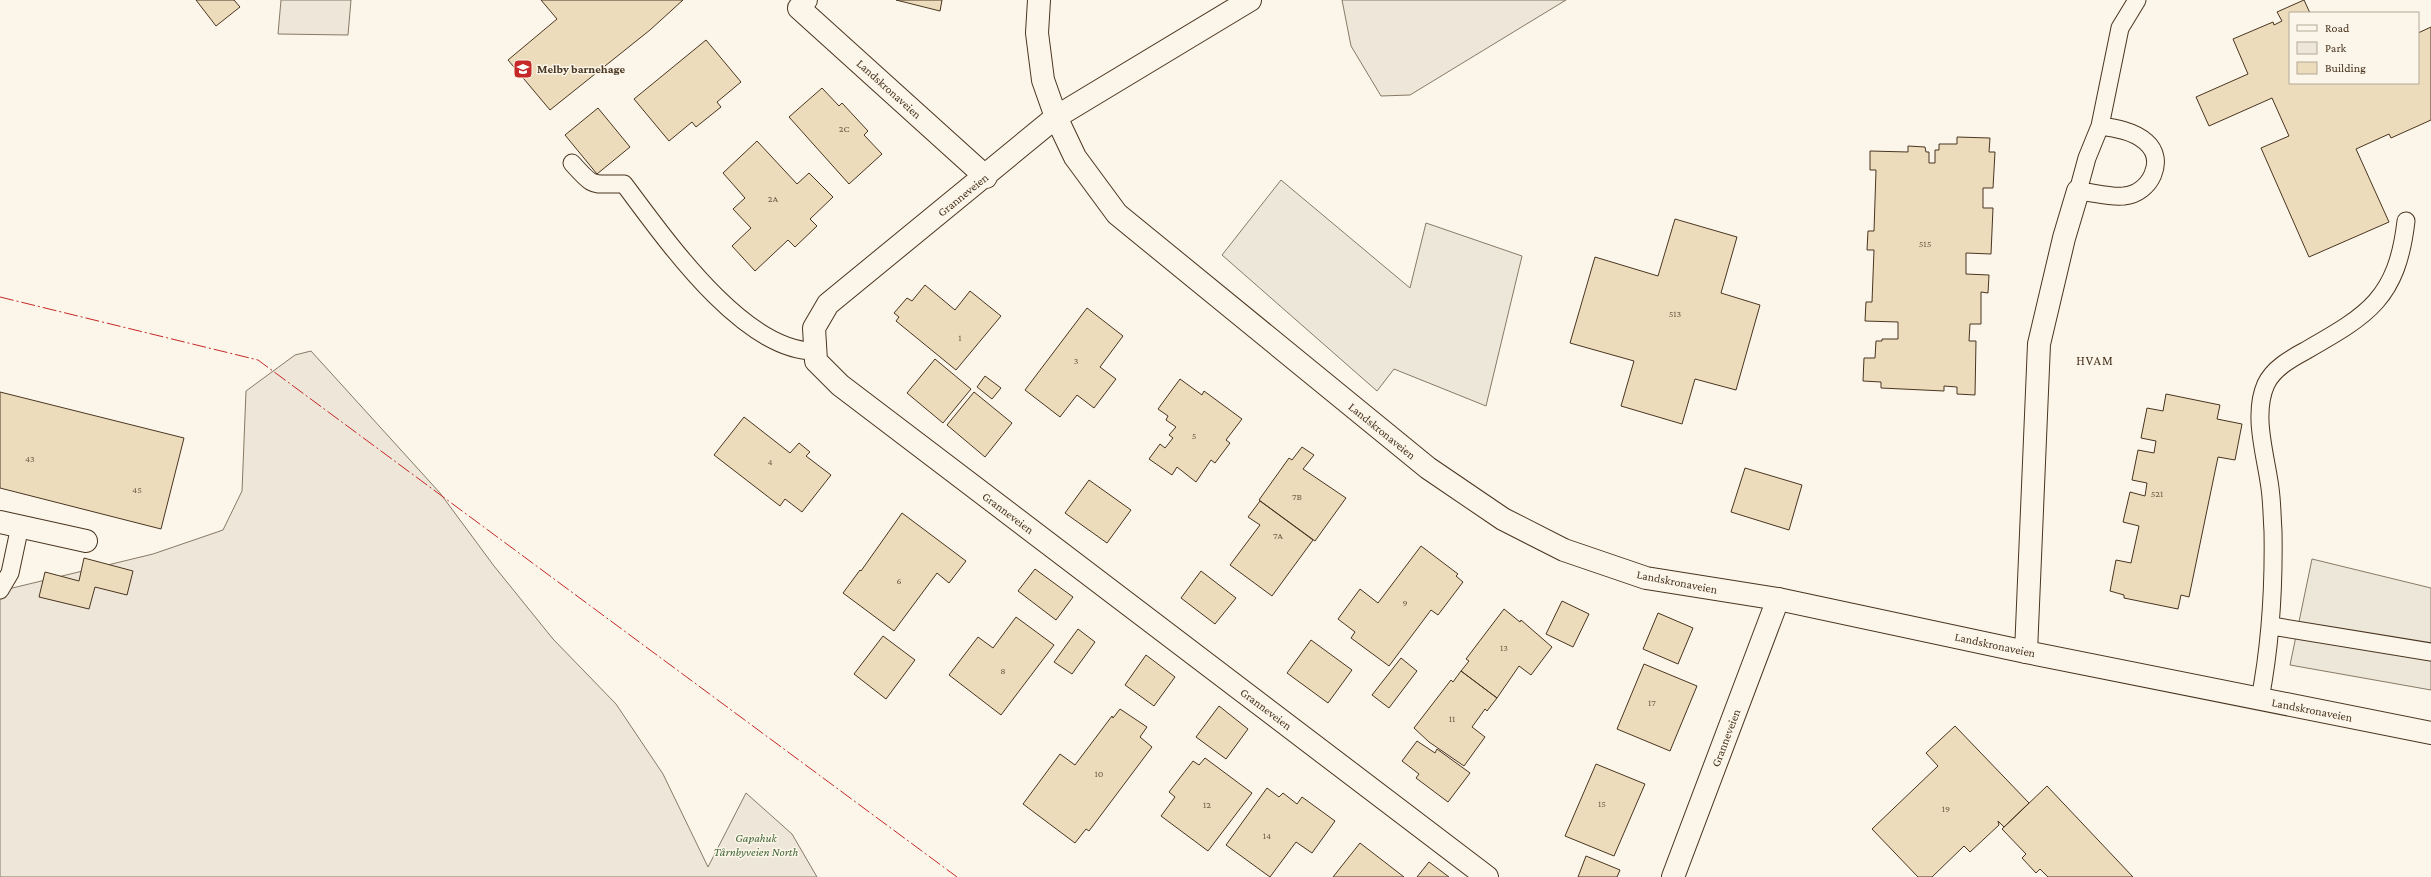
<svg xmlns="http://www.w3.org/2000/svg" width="2431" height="877" font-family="'Crimson Pro',serif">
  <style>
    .green { fill: #ede6d9; stroke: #887966 }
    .parking { fill: #ede7d9; stroke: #887966 }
    .building { fill: #ecdcbc; stroke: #4a3520 }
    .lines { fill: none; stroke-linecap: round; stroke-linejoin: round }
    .service-casing { stroke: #4a3520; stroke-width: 19 }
    .minor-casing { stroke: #4a3520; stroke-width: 24 }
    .tertiary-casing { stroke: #4a3520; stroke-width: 24 }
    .service { stroke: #fbf6e9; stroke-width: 17 }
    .minor { stroke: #fbf6e9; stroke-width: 22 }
    .tertiary { stroke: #fbf6e9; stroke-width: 22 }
    .power { stroke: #c62828; stroke-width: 1; stroke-dasharray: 14 3 2 3; stroke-linecap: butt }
    .labels { text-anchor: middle; stroke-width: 3; stroke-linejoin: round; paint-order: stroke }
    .number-label { font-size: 10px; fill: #725f47 }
    .poi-label { font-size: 12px; font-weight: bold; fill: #4a3520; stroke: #fbf6e9; text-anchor: start }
    .street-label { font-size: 12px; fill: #4a3520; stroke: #fbf6e9 }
    .park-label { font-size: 12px; font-style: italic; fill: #436837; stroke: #fbf6e9 }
    .neighbourhood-label { font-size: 13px; letter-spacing: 1px; fill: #4a3520; stroke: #fbf6e9 }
  </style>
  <rect width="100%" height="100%" fill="#fbf6e9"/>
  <path class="green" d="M 281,0 L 351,0 L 348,35 L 278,34 Z
    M 1342,0 L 1566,0 L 1410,95 L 1381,96 L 1351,46 Z
    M 311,351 L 440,493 L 494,566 L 553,639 L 616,704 L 663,774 L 708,867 L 746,793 L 792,834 L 817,877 L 0,877 L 0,591 L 153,554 L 223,530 L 242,491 L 246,391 L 295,355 Z"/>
  <path class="parking" d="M 1281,180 L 1410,288 L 1426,223 L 1522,256 L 1486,406 L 1394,369 L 1377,391 L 1222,255 Z
    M 2312,559 L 2431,588 L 2431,690 L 2290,665 Z"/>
  <path class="building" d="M 196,0 L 234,0 L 240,7 L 216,26 Z
    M 541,0 L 683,0 L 650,30 L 550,110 L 508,60 L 557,19 Z
    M 896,0 L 942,0 L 940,11 Z
    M 2304,0 L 2310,13 L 2290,13 L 2290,83 L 2418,83 L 2418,33 L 2431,27 L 2431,120 L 2391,138 L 2389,134 L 2356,149 L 2389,222 L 2309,257 L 2261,148 L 2289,136 L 2272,98 L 2209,126 L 2196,97 L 2248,74 L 2233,39 L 2273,22 L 2274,25 L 2282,21 L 2277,12 Z
    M 706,40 L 741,82 L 717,102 L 721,107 L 696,127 L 692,122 L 669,141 L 634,99 Z
    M 822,88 L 839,106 L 842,103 L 868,131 L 864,135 L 882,154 L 849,184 L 789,117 Z
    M 598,108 L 630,147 L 597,174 L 565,135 Z
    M 1957,137 L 1990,138 L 1989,152 L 1995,152 L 1993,188 L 1983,188 L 1983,208 L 1993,208 L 1991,254 L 1966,253 L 1966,274 L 1989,275 L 1988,293 L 1981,292 L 1981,324 L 1970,324 L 1969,341 L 1976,341 L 1975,395 L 1957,394 L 1957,387 L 1944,386 L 1944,391 L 1881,388 L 1881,382 L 1863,381 L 1864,358 L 1875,358 L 1876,341 L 1882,341 L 1882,339 L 1898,339 L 1898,322 L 1865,321 L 1866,302 L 1872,302 L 1874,250 L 1867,250 L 1868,231 L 1874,231 L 1876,170 L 1870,170 L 1870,151 L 1908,152 L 1908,146 L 1925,147 L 1926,152 L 1929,152 L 1929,163 L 1935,163 L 1935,150 L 1939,150 L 1939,144 L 1957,144 Z
    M 757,141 L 797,184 L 809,173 L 833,197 L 810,219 L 817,226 L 795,247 L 788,240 L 755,271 L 732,246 L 751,228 L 733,209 L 745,198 L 723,173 Z
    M 1675,219 L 1737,237 L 1721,293 L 1760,305 L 1736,390 L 1695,379 L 1682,424 L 1621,406 L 1634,361 L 1570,343 L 1595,257 L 1658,276 Z
    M 925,285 L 955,310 L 970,291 L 1001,316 L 956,370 L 896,321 L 899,317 L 894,313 L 907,298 L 912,301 Z
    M 1087,308 L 1123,336 L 1100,367 L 1116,379 L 1094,408 L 1077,395 L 1060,417 L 1025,390 Z
    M 935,359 L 971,389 L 943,423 L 907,393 Z
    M 985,376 L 1001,388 L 992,399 L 977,387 Z
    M 1180,379 L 1202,395 L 1204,391 L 1242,419 L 1226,440 L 1230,443 L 1215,463 L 1211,460 L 1196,482 L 1177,467 L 1172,475 L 1149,459 L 1160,444 L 1165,448 L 1173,438 L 1169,435 L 1176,427 L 1166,420 L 1168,416 L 1158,409 Z
    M 0,392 L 184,438 L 161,529 L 0,488 Z
    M 974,392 L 1012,423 L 985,457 L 947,425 Z
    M 2166,394 L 2220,405 L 2217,419 L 2242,424 L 2235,460 L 2218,457 L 2189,597 L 2181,595 L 2178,609 L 2124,598 L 2124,595 L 2110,591 L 2116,560 L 2131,563 L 2139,526 L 2123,522 L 2130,492 L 2145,496 L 2147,483 L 2132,480 L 2138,450 L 2154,453 L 2156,441 L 2141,438 L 2147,408 L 2163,411 Z
    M 744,417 L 790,453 L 799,443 L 810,452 L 806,456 L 831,475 L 802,512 L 785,499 L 780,506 L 714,455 Z
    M 1302,447 L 1314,455 L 1303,469 L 1346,498 L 1315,541 L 1259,500 L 1289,458 L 1292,460 Z
    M 1745,468 L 1802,485 L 1789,530 L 1731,512 Z
    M 1089,480 L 1131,510 L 1107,543 L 1065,513 Z
    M 1260,501 L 1313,540 L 1272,596 L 1230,565 L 1260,525 L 1248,517 Z
    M 902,513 L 966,561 L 949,583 L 937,573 L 894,631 L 843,593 L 860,570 L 861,571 Z
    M 1421,546 L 1458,574 L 1456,576 L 1463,582 L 1438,615 L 1431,610 L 1389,666 L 1351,638 L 1355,632 L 1338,619 L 1360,589 L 1378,603 Z
    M 84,558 L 133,571 L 127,595 L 95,587 L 89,609 L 39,597 L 45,572 L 79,581 Z
    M 1035,569 L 1073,597 L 1056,620 L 1018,591 Z
    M 1201,571 L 1236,598 L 1215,624 L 1181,598 Z
    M 1562,601 L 1589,614 L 1573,647 L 1546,634 Z
    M 1504,609 L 1520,622 L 1521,620 L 1552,647 L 1531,675 L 1519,666 L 1497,698 L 1461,671 L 1469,661 L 1466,659 Z
    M 1658,613 L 1693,628 L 1678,664 L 1643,649 Z
    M 1016,617 L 1054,645 L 1001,715 L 949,675 L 978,637 L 993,648 Z
    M 1078,629 L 1095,642 L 1072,674 L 1054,662 Z
    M 883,636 L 915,660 L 886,699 L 854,674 Z
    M 1311,640 L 1352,670 L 1328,703 L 1287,673 Z
    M 1146,655 L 1175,677 L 1154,706 L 1125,685 Z
    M 1401,658 L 1417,671 L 1389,708 L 1372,695 Z
    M 1644,664 L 1697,686 L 1670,751 L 1617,729 Z
    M 1461,671 L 1497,698 L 1487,711 L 1485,709 L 1472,727 L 1485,737 L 1464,766 L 1429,742 L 1414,728 L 1451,680 L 1453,682 Z
    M 1219,706 L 1248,729 L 1226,759 L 1196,737 Z
    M 1120,709 L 1147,727 L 1140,737 L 1152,747 L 1089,831 L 1086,829 L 1075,843 L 1023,804 L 1060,754 L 1075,765 L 1112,716 L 1113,718 Z
    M 1955,726 L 2029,803 L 2004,827 L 1998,821 L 1999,825 L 1970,852 L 1964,846 L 1932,877 L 1918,877 L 1872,829 L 1938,766 L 1926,753 Z
    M 1417,741 L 1435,753 L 1437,749 L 1470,773 L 1448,802 L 1416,778 L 1419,774 L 1402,761 Z
    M 1205,758 L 1252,793 L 1208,851 L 1161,816 L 1175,797 L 1169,792 L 1193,761 L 1199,765 Z
    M 1596,764 L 1645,784 L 1614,856 L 1565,836 Z
    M 2047,786 L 2133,877 L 2048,877 L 2040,869 L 2036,873 L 2022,858 L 2026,854 L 2002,829 Z
    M 1267,788 L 1279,797 L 1283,793 L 1297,804 L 1302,797 L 1335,821 L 1312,853 L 1296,842 L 1270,877 L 1226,845 Z
    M 1360,843 L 1404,877 L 1333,877 Z
    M 1586,856 L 1620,870 L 1617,877 L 1578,877 Z
    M 1429,862 L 1449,877 L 1417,877 Z"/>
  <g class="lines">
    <g class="service-casing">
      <path id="service" d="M 2100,126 C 2115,128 2134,131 2146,142 C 2167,160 2150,194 2124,196 C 2112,198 2091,192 2078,191 L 2087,158 L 2100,126 L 2120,28 L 2137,0
        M 572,163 C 596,190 591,183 624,184 C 664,237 743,352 815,351
        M 0,590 L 10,573 L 20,526
        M 2272,626 L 2431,652
        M 2260,699 C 2271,642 2274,589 2273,531 C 2272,517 2272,502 2270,488 C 2266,456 2252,415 2266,384 C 2273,369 2290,359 2305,351 C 2368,315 2397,299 2406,221"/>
    </g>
    <g class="minor-casing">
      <path id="minor" d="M 806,0 L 799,8 L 986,177
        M 1250,0 L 1056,117 L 828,304 L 814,328 L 816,361 L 840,385 L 1487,877
        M 0,522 L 86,541
        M 2026,652 L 2039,344 L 2064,238 L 2078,191
        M 1673,877 L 1778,599"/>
    </g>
    <g class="tertiary-casing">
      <path id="tertiary" d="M 1039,0 L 1037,33 L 1043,80 L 1056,117 L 1075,157 L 1117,214 L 1428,468 L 1503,519 L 1564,550 L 1646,578 L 1778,599 L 2026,652 L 2431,733"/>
    </g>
    <use href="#service" class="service"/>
    <use href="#minor" class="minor"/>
    <use href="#tertiary" class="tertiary"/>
    <path class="power" d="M 0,297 L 258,360 L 957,877"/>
  </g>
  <defs>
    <g id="school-square" transform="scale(1)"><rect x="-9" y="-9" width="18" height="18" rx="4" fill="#c62828" stroke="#fbf6e9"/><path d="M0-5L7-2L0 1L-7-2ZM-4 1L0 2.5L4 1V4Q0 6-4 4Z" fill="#fff"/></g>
  </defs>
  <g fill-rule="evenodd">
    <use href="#school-square" x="523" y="69"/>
  </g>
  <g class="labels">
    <g class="number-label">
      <text x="844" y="132">2C</text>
      <text x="773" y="202">2A</text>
      <text x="1925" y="247">515</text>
      <text x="1675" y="317">513</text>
      <text x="960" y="341">1</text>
      <text x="1076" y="364">3</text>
      <text x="1194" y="439">5</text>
      <text x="30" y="462">43</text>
      <text x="770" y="465">4</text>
      <text x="137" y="493">45</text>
      <text x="2157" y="497">521</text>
      <text x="1297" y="500">7B</text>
      <text x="1278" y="539">7A</text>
      <text x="899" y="584">6</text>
      <text x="1405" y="606">9</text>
      <text x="1504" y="651">13</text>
      <text x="1003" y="674">8</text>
      <text x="1652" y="706">17</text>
      <text x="1452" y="722">11</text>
      <text x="1099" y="777">10</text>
      <text x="1602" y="807">15</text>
      <text x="1207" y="808">12</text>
      <text x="1946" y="812">19</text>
      <text x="1267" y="839">14</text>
    </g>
    <g class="poi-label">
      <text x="537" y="73">Melby barnehage</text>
    </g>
    <g class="street-label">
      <text transform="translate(889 89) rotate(42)" y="4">Landskronaveien</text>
      <text transform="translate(963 195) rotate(-39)" y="4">Granneveien</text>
      <text transform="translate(1382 431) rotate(39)" y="4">Landskronaveien</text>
      <text transform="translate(1008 513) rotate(37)" y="4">Granneveien</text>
      <text transform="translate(1677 582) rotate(11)" y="4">Landskronaveien</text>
      <text transform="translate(1995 645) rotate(12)" y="4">Landskronaveien</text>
      <text transform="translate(1266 709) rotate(37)" y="4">Granneveien</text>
      <text transform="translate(2312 710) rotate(11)" y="4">Landskronaveien</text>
      <text transform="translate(1726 738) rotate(-69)" y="4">Granneveien</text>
    </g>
    <g class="park-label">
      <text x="756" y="842">Gapahuk<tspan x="756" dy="14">Tårnbyveien North</tspan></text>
    </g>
    <g class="neighbourhood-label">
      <text x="2095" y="365">HVAM</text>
    </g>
  </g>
  <rect x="2289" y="12" width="130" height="72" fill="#fbf6e9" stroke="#b4a999"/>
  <rect x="2297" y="25" width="20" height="6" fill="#fbf6e9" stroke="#b4a999"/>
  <text x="2325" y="32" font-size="12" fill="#4a3520">Road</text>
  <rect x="2297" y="42" width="20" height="12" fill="#ede6d9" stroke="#b4a999"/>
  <text x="2325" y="52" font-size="12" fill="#4a3520">Park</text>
  <rect x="2297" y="62" width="20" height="12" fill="#ecdcbc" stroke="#b4a999"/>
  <text x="2325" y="72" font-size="12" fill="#4a3520">Building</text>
</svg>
